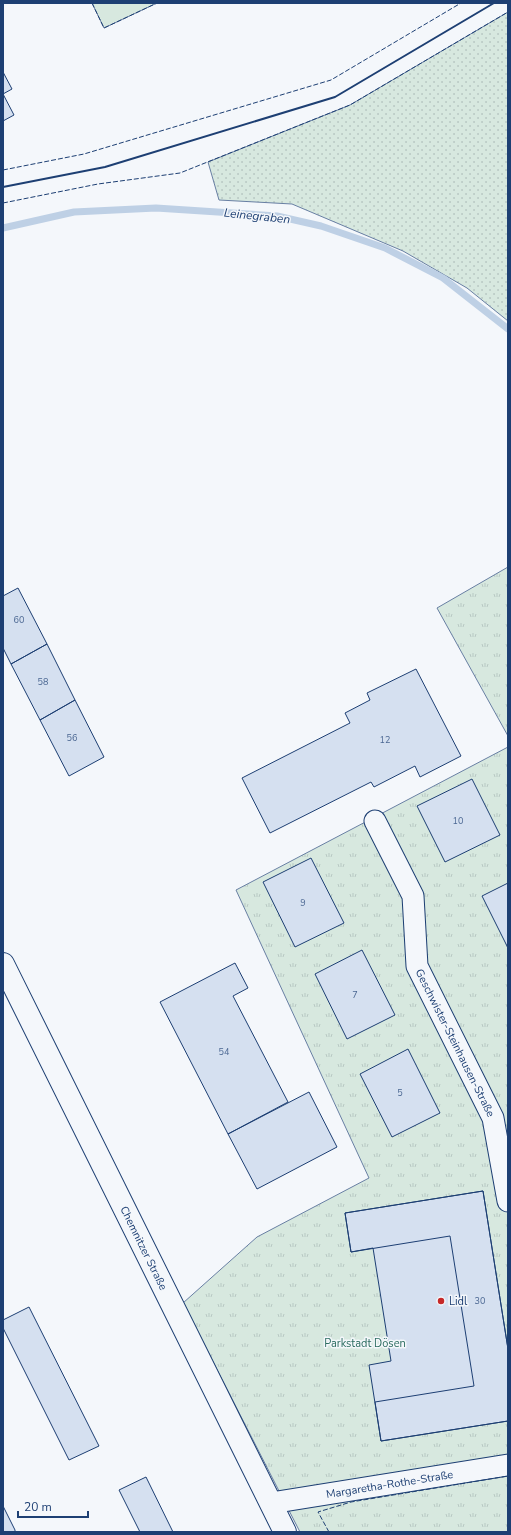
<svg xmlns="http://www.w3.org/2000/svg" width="511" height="1535" font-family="'Nunito Sans',sans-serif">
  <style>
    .grass { fill: url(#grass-dots); stroke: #687fa3 }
    .park { fill: url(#park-tufts); stroke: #687fa3 }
    .garden { fill: #d7e8df; stroke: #687fa3 }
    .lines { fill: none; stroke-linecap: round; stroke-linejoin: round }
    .stream { stroke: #bed0e5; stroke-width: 7 }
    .building { fill: #d5e0f0; stroke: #1d3f73 }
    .street-casing { stroke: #1d3f73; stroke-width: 23 }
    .secondary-casing { stroke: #1d3f73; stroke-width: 24 }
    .street { stroke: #f4f7fb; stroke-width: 21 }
    .secondary { stroke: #f4f7fb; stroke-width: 22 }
    .fence { stroke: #1d3f73; stroke-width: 1; stroke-dasharray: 5 2; stroke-linecap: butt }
    .wall { stroke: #1d3f73; stroke-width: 2 }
    .poi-dot { fill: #c62828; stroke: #f4f7fb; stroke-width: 1.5 }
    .labels { text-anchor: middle; stroke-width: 3; stroke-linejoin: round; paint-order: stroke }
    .number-label { font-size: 9px; fill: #4b6792 }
    .street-label { font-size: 11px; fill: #1d3f73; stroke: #f4f7fb }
    .poi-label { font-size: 11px; fill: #1d3f73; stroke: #f4f7fb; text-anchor: start }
    .park-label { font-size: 11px; fill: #2c6c60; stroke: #f4f7fb }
    .water-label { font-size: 12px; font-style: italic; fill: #1d3f73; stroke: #f4f7fb }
  </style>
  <defs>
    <pattern id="grass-dots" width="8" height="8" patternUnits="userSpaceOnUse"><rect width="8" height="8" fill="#d7e8df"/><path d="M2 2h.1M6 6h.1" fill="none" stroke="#b8c8c3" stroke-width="1.8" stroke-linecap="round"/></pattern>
    <pattern id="park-tufts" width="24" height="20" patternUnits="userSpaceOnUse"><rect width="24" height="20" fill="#d7e8df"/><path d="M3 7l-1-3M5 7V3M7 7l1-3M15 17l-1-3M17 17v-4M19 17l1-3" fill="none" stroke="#b8c8c3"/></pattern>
  </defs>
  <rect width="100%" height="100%" fill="#f4f7fb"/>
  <path class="grass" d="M 508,12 L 508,321 L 467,288 L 403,251 L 292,204 L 219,200 L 208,162 L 350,105 Z"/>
  <path class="park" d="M 508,567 L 508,736 L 437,608 Z
    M 508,747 L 508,1532 L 300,1532 L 183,1303 L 257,1237 L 369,1178 L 236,890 Z"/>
  <path class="garden" d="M 92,3 L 157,3 L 104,28 Z"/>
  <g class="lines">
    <path class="stream" d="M 3,228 L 74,212 L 156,208 L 277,216 L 321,226 L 385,248 L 443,278 L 508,329"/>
  </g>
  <path class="building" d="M 3,72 L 12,89 L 3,94 L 14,115 L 3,121 Z
    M 18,588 L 47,644 L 11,664 L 3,648 L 3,596 Z
    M 47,644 L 75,700 L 40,720 L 11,664 Z
    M 416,669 L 461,756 L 420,777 L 415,766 L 374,787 L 371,782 L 270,833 L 242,778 L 350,723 L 345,713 L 370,700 L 367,693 Z
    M 75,700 L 104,757 L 69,776 L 40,720 Z
    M 472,779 L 500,835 L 445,862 L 417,806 Z
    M 311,858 L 344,923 L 295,947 L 263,882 Z
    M 508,883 L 508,948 L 482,896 Z
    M 362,950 L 395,1015 L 347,1039 L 315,974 Z
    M 235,963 L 248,988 L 233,996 L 288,1102 L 228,1134 L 160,1002 Z
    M 408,1049 L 440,1113 L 392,1137 L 360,1074 Z
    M 309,1092 L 337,1147 L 257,1189 L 228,1134 Z
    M 483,1191 L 508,1349 L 508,1421 L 381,1441 L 369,1365 L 391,1361 L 373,1248 L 351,1252 L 345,1213 Z
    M 483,1191 L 508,1349 L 508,1421 L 381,1441 L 375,1402 L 474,1386 L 450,1236 L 351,1252 L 345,1213 Z
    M 29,1307 L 99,1446 L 69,1460 L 3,1328 L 3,1320 Z
    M 146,1477 L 173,1532 L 140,1532 L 119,1490 Z
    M 3,1506 L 15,1530 L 15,1532 L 3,1532 Z"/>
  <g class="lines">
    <g class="street-casing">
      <g id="street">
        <path id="s1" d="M 375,821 L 413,896 L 417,966 L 493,1118 L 508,1201"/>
        <path id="s2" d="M 271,1503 L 508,1465"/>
      </g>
    </g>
    <g class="secondary-casing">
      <g id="secondary">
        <path id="s3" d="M 3,964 L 285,1532"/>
      </g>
    </g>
    <use href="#street" class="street"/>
    <use href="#secondary" class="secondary"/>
    <path class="fence" d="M 92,3 L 104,28 L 157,3
      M 3,170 L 84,154 L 331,80 L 461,3
      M 3,203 L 98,184 L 180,173 L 350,105 L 508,12
      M 329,1532 L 318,1512 L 351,1502 L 508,1476"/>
    <path class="wall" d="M 3,187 L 105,167 L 335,97 L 494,3"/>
  </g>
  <circle class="poi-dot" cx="441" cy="1301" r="4"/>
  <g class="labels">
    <g class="number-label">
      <text x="19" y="623">60</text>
      <text x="43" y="685">58</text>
      <text x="72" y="741">56</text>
      <text x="385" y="743">12</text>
      <text x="458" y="824">10</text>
      <text x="303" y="906">9</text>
      <text x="355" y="998">7</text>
      <text x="224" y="1055">54</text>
      <text x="400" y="1096">5</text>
      <text x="480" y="1304">30</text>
    </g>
    <g class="street-label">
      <text dy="4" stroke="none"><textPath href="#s1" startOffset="240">Geschwister-Steinhausen-Straße</textPath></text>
      <text dy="4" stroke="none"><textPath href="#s3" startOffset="317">Chemnitzer Straße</textPath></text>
      <text dy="4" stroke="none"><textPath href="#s2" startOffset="120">Margaretha-Rothe-Straße</textPath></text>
    </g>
    <g class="poi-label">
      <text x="449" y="1305">Lidl</text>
    </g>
    <g class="park-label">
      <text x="365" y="1347">Parkstadt Dösen</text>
    </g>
    <g class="water-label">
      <text transform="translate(257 216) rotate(6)" y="4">Leinegraben</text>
    </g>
  </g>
  <rect width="511" height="1535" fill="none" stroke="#1d3f73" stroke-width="8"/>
  <path d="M18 1511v6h70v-6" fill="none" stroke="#1d3f73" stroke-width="2"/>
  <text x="24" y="1511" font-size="12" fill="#1d3f73" stroke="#f4f7fb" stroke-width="3" paint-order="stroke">20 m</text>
</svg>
